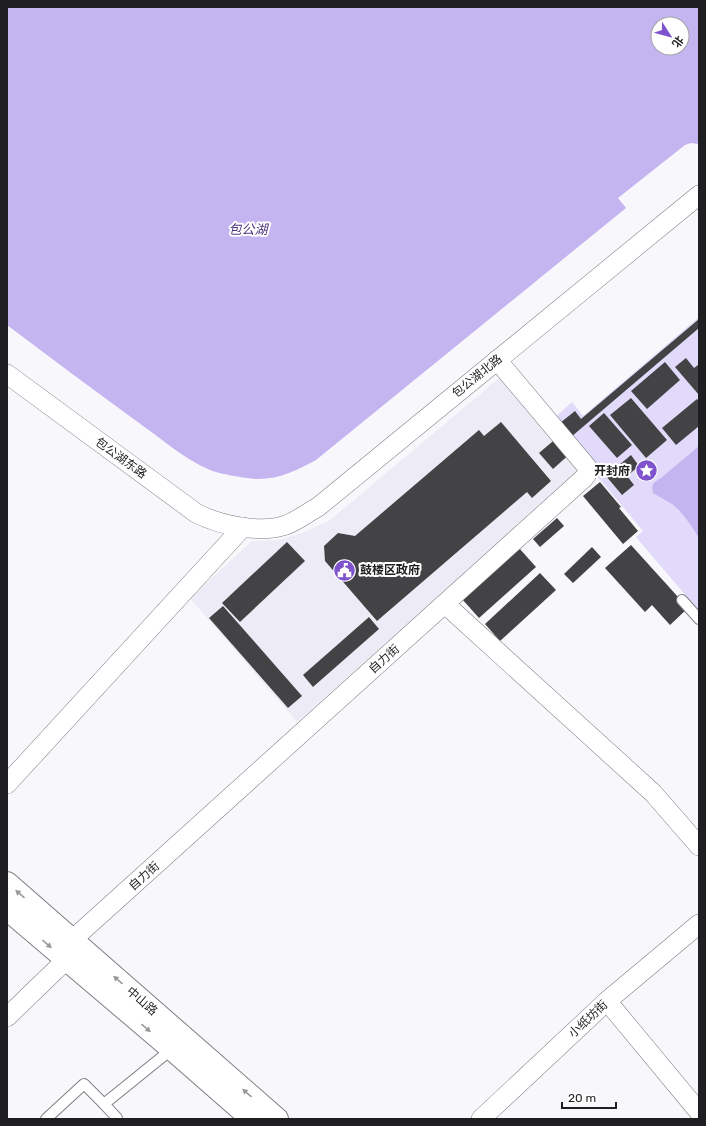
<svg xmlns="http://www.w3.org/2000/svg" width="706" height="1126" font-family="Rubik,'Noto Sans SC',sans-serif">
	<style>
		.built { fill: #edebf6 }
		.green { fill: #e1dafa }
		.water { fill: #c4b4f0; fill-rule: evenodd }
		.building { fill: #434245 }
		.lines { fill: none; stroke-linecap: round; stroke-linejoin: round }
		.lane-casing { stroke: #7f7f82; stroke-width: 12 }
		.street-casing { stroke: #7f7f82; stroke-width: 20 }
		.secondary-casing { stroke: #7f7f82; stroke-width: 24 }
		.lane { stroke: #fff; stroke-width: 10 }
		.street { stroke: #fff; stroke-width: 19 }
		.secondary { stroke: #fff; stroke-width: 22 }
		.oneway { fill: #9a9a9b }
		.labels { text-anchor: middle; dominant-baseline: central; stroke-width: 4; stroke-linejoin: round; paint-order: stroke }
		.street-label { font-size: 12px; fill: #1f1f21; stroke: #fff }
		.poi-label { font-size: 12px; font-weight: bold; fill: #1f1f21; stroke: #fff; text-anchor: end }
		.water-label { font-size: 13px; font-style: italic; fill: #50387f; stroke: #fff }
	</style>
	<rect width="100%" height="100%" fill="#f8f7fb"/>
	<polygon class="built" points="509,370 587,464 297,722 190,598 252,541 279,540 302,533 329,521"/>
	<polygon class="green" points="699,317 699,611 636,537 643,531 551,421 572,402 583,416"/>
	<g class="water">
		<path d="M7,7H699V144L691,143L685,145L618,198L626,208L316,460C297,470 280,479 258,479C248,479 220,474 210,470C184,459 162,439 139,423C95,391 51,358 7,325ZM658,24H682V48H658Z"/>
		<path d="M699,446V538C692,527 683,512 672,504C666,500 659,497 653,493C651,484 653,483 661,478Z"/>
	</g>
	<g class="building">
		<polygon points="699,319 699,328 571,437 560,423 575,411 581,419"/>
		<polygon points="686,358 694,368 698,365 699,366 699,395 675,367"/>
		<polygon points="665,362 680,380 647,409 631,391"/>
		<polygon points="631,398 667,440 646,458 610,415"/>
		<polygon points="697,399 699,401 699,426 676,445 662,428"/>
		<polygon points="604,413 632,445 617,458 589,426"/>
		<polygon points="501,422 551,481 532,498 527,492 377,621 325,561 324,546 338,533 355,536 479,430 484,436"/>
		<polygon points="559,436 572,452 553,469 539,453"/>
		<polygon points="631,455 639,466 627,476 634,485 622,495 606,476"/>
		<polygon points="600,482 621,507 619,508 638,531 623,544 583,496"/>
		<polygon points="557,518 564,526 540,547 533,539"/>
		<polygon points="287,542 305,561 240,622 222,603"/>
		<polygon points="631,545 688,608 670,625 652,605 645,612 605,568"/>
		<polygon points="592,547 601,557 573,583 564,574"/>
		<polygon points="519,548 536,567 479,618 462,599"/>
		<polygon points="540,573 556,590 500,641 485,624"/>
		<polygon points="223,606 302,696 288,708 209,618"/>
		<polygon points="369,617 379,629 313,687 303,675"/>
	</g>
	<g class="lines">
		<defs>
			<g id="lane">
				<polyline points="682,600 699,619"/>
				<polyline points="46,1119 84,1084 104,1104"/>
				<polyline points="116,1119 117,1118 104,1104 172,1049"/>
			</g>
			<g id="street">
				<path d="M7,374L196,513C219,525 260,534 286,525C297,521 307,513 318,507L699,195"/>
				<polyline points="445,604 653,793 699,846"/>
				<polyline points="7,784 243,527"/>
				<polyline points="72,940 584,478 587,474 587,467 497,360"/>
				<polyline points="607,1001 699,1112"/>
				<polyline points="7,1017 66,960"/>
				<polyline points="481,1119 607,1001 699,924"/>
			</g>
			<g id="secondary">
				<polyline points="7,883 277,1119"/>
				<polyline points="7,909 172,1049 252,1119"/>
			</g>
		</defs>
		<use href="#lane" class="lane-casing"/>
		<use href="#street" class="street-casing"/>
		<use href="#secondary" class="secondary-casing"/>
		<use href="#lane" class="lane"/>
		<use href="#street" class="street"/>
		<use href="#secondary" class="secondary"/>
	</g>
	<defs><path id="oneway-solid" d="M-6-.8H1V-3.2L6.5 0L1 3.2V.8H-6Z"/></defs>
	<g class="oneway">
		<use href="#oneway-solid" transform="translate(20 894) rotate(-139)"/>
		<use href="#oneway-solid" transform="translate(47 944) rotate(41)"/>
		<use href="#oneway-solid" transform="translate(118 980) rotate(-139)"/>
		<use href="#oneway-solid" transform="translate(146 1028) rotate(40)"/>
		<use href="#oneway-solid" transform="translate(247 1093) rotate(-139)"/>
	</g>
	<defs>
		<symbol id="sight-disc" viewBox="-11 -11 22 22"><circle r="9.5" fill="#7e53cc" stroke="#fff"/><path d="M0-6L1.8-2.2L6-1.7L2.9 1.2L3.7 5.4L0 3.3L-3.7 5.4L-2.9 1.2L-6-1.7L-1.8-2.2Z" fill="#fff"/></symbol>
		<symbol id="civic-disc" viewBox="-11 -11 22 22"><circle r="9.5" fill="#7e53cc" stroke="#fff"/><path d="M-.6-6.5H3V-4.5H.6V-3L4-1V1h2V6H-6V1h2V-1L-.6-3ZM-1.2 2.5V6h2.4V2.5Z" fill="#fff"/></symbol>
	</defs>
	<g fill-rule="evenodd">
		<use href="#sight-disc" x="634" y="458" width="25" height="25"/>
		<use href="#civic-disc" x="332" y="558" width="25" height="25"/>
	</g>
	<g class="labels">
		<g class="street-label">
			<text transform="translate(477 376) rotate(-39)">包公湖北路</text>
			<text transform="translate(121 458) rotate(36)">包公湖东路</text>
			<text transform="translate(384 659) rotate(-42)">自力街</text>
			<text transform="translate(144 876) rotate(-42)">自力街</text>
			<text transform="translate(142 1001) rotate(41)">中山路</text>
			<text transform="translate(588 1019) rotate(-43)">小纸坊街</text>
		</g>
		<g class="poi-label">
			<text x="630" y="471">开封府</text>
			<text x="360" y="570" text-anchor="start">鼓楼区政府</text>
		</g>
		<g class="water-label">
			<text x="248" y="229">包公湖</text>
		</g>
	</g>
	<rect width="706" height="1126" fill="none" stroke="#1f1f21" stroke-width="16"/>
	<g transform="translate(670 36) rotate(126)"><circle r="19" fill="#ffffff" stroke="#a5a5a6"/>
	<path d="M0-3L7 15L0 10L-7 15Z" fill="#7e53cc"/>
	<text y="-6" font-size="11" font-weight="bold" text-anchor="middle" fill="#1f1f21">北</text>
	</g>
	<path d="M562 1102v6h54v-6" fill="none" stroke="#1f1f21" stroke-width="2"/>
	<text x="568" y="1102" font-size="12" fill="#1f1f21" stroke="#ffffff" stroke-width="3" paint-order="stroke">20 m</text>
</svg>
